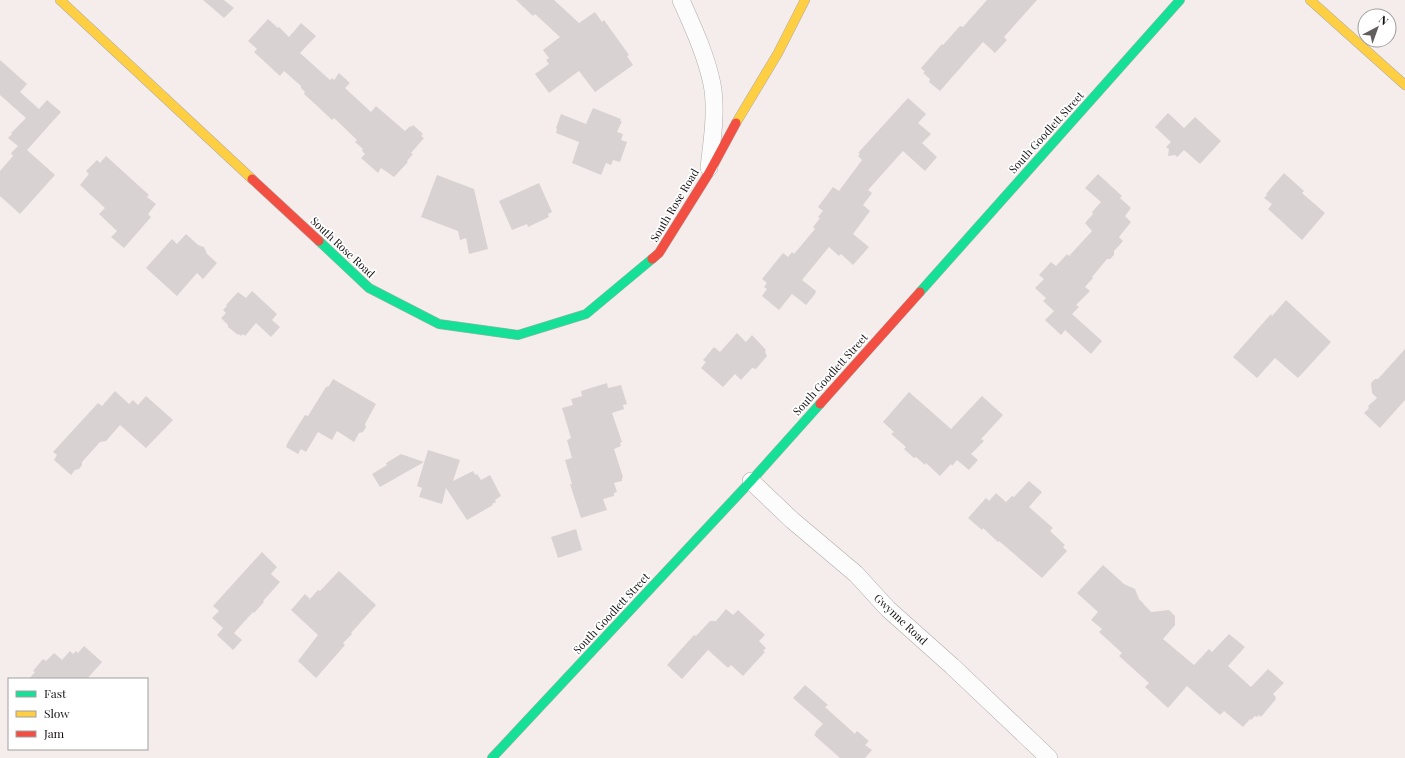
<svg xmlns="http://www.w3.org/2000/svg" width="1405" height="758" font-family="'Playfair Display',serif">
	<style>
		.building { fill: #d8d3d2 }
		.lines { fill: none; stroke-linecap: round; stroke-linejoin: round }
		.street-casing { stroke: #b1acac; stroke-width: 18 }
		.fast-casing { stroke: #b1acac; stroke-width: 10 }
		.slow-casing { stroke: #b1acac; stroke-width: 10 }
		.jam-casing { stroke: #b1acac; stroke-width: 10 }
		.street { stroke: #fdfcfc; stroke-width: 17 }
		.fast { stroke: #16e098; stroke-width: 9 }
		.slow { stroke: #ffcf43; stroke-width: 9 }
		.jam { stroke: #f24e42; stroke-width: 9 }
		.labels { text-anchor: middle; dominant-baseline: central; stroke-width: 3.5; stroke-linejoin: round; paint-order: stroke }
		.street-label { font-size: 11px; fill: #141010; stroke: #fff }
	</style>
	<rect width="100%" height="100%" fill="#f4edec"/>
	<g class="building">
		<polygon points="203,0 224,0 234,8 224,18"/>
		<polygon points="516,0 554,0 579,23 595,12 602,22 604,20 629,55 627,56 633,65 595,92 579,71 549,93 535,74 549,64 546,60 549,58 543,50 560,37 535,14 533,16"/>
		<polygon points="987,0 1037,0 1004,37 1007,40 995,53 983,42 940,91 929,82 930,79 923,73 925,72 921,68 942,44 943,45 960,26 963,27"/>
		<polygon points="268,19 278,28 279,27 289,37 301,23 316,36 300,53 330,80 332,78 334,80 339,73 350,83 345,88 371,112 376,106 405,131 410,126 411,127 413,125 423,134 421,136 424,138 411,153 413,154 407,161 408,162 394,177 381,168 378,173 361,158 365,154 362,151 363,149 355,142 357,140 334,118 332,120 315,104 304,94 305,92 301,88 301,86 284,71 280,76 254,52 257,49 248,41"/>
		<polygon points="0,60 27,84 20,92 39,109 47,100 61,112 27,150 55,175 20,214 0,196 0,171 13,156 11,153 18,146 8,138 12,134 11,133 26,118 0,95"/>
		<polygon points="908,98 926,114 918,123 931,134 922,143 937,157 925,171 903,151 868,190 872,193 863,205 870,211 853,234 869,247 853,265 841,254 839,256 829,247 802,280 816,291 815,294 806,305 792,294 779,310 762,296 767,289 764,287 767,283 762,279 783,253 788,257 792,252 794,254 815,229 813,227 820,218 818,217 823,211 818,207 833,187 839,191 862,160 858,156 860,154 858,153"/>
		<polygon points="593,108 621,119 620,121 622,121 617,132 623,134 621,140 627,142 620,162 613,160 611,165 606,163 601,175 572,163 579,142 556,133 557,129 556,128 561,114 586,124"/>
		<polygon points="1168,113 1184,128 1195,117 1221,141 1200,164 1184,150 1177,157 1175,155 1168,156 1169,149 1166,147 1171,142 1155,127"/>
		<polygon points="106,156 149,195 147,197 156,204 148,214 151,217 124,248 111,237 117,231 99,214 105,208 80,185 89,174 86,171 97,160 100,163"/>
		<polygon points="1284,173 1304,191 1302,193 1325,213 1302,240 1268,209 1272,204 1264,198 1267,195 1266,194"/>
		<polygon points="1098,174 1122,196 1120,198 1131,208 1125,216 1131,222 1119,237 1123,241 1114,251 1114,255 1110,259 1107,259 1092,277 1093,278 1085,287 1090,291 1076,305 1079,307 1072,314 1102,341 1091,354 1065,330 1061,335 1045,320 1054,311 1043,301 1046,298 1035,288 1044,279 1039,275 1051,262 1056,266 1067,254 1069,256 1092,231 1085,223 1093,214 1092,212 1101,202 1085,188"/>
		<polygon points="437,175 474,189 488,249 469,254 466,238 460,240 458,231 421,217"/>
		<polygon points="539,183 552,212 548,214 549,217 528,227 527,224 512,230 499,201"/>
		<polygon points="186,234 198,245 204,247 207,254 217,263 203,279 197,273 177,296 146,268 172,239 177,244"/>
		<polygon points="252,291 277,314 272,320 280,327 271,337 256,323 245,336 243,334 241,336 239,334 238,335 228,327 228,325 221,318 226,313 223,310 227,306 226,305 238,292 246,298"/>
		<polygon points="1286,300 1331,342 1298,378 1275,358 1257,378 1233,357 1271,314 1272,316"/>
		<polygon points="737,333 746,342 752,335 766,350 765,352 767,356 756,369 752,368 741,380 735,374 723,387 701,368 706,362 703,360 714,347 720,352"/>
		<polygon points="1405,349 1405,400 1380,428 1364,413 1369,408 1368,406 1377,398 1372,393 1371,383 1375,379 1378,379"/>
		<polygon points="333,379 376,404 365,424 366,427 363,432 359,433 354,442 337,431 332,440 318,432 306,452 301,449 298,454 286,447 288,442 305,415 308,416 326,387 329,386"/>
		<polygon points="607,383 608,388 621,385 627,404 623,405 624,409 612,413 622,442 620,443 621,446 614,449 623,477 622,478 622,481 614,483 617,492 614,493 614,496 603,499 607,510 581,518 570,484 572,484 565,460 572,458 567,440 571,438 562,408 573,405 571,399 582,396 581,391"/>
		<polygon points="115,391 129,404 133,400 138,405 146,396 173,420 146,448 120,425 106,441 100,442 82,462 82,465 79,469 75,470 71,475 54,460 57,455 53,452 98,403 102,406"/>
		<polygon points="909,392 951,429 982,396 1003,415 981,439 984,441 971,454 978,460 969,470 957,460 952,466 951,464 940,476 926,463 925,465 916,457 914,458 904,449 906,447 891,434 894,432 883,422"/>
		<polygon points="428,450 460,460 453,481 473,471 475,475 477,474 481,480 490,475 501,496 495,500 496,502 492,504 493,505 467,520 446,488 442,504 419,497 422,488 417,486"/>
		<polygon points="401,454 424,462 380,487 372,474 387,465 386,463"/>
		<polygon points="1029,481 1042,492 1029,507 1053,528 1050,531 1065,545 1063,547 1067,551 1042,578 999,541 998,542 983,528 982,530 968,518 986,498 989,501 996,493 1006,502 1012,496 1014,497"/>
		<polygon points="576,529 582,550 558,558 551,537"/>
		<polygon points="262,552 277,567 271,574 280,582 263,601 264,602 254,613 253,612 234,633 242,640 233,650 217,635 223,628 212,618 219,611 213,606"/>
		<polygon points="1103,565 1124,584 1135,589 1139,599 1151,612 1169,610 1175,616 1175,625 1163,639 1194,665 1209,649 1212,652 1229,634 1245,647 1228,666 1251,687 1268,669 1284,683 1273,694 1276,697 1275,698 1276,699 1261,717 1259,715 1257,717 1255,716 1251,720 1250,719 1243,727 1224,711 1220,715 1187,686 1168,708 1145,687 1149,683 1119,656 1122,653 1099,632 1102,629 1091,620 1098,612 1077,593"/>
		<polygon points="339,571 376,605 351,633 352,634 343,643 345,645 316,678 298,661 318,635 291,610 305,594 310,599 318,590 320,591"/>
		<polygon points="726,609 733,615 738,610 765,635 759,641 766,648 763,651 765,652 743,676 731,665 728,668 708,650 682,679 667,665 694,635 696,636 710,621 716,621"/>
		<polygon points="84,646 102,662 87,679 29,679 35,672 33,671 43,659 46,661 54,653 62,660 70,651 73,654 76,651 78,653"/>
		<polygon points="805,685 828,705 825,707 855,734 857,731 869,741 865,745 872,750 865,758 840,758 814,735 816,733 815,732 823,724 793,698"/>
	</g>
	<g class="lines">
		<defs>
			<g id="street">
				<path d="M681,0C693,27 706,55 712,84C717,111 712,141 709,168"/>
				<polyline points="751,481 792,520 856,574 888,609 952,666 1049,758"/>
			</g>
			<g id="fast">
				<polyline points="319,241 369,288 439,324 518,335 586,314 652,259"/>
				<polyline points="920,292 1180,0"/>
				<polyline points="492,758 751,481 820,404"/>
			</g>
			<g id="slow">
				<polyline points="60,0 252,179"/>
				<polyline points="1310,0 1405,85"/>
				<polyline points="736,123 778,53 805,0"/>
			</g>
			<g id="jam">
				<polyline points="252,179 319,241"/>
				<polyline points="652,259 659,253 709,173 736,123"/>
				<polyline points="820,404 920,292"/>
			</g>
		</defs>
		<use href="#street" class="street-casing"/>
		<use href="#fast" class="fast-casing"/>
		<use href="#slow" class="slow-casing"/>
		<use href="#jam" class="jam-casing"/>
		<use href="#street" class="street"/>
		<use href="#fast" class="fast"/>
		<use href="#slow" class="slow"/>
		<use href="#jam" class="jam"/>
	</g>
	<g class="labels">
		<g class="street-label">
			<text transform="translate(1046 132) rotate(-48)">South Goodlett Street</text>
			<text transform="translate(674 205) rotate(-59)">South Rose Road</text>
			<text transform="translate(343 247) rotate(43)">South Rose Road</text>
			<text transform="translate(830 374) rotate(-48)">South Goodlett Street</text>
			<text transform="translate(611 613) rotate(-47)">South Goodlett Street</text>
			<text transform="translate(901 619) rotate(43)">Gwynne Road</text>
		</g>
	</g>
	<rect x="8" y="678" width="140" height="72" fill="#ffffff" stroke="#a19f9f"/>
	<rect x="16" y="691" width="20" height="6" fill="#16e098" stroke="#a19f9f"/>
	<text x="44" y="698" font-size="12" fill="#141010">Fast</text>
	<rect x="16" y="711" width="20" height="6" fill="#ffcf43" stroke="#a19f9f"/>
	<text x="44" y="718" font-size="12" fill="#141010">Slow</text>
	<rect x="16" y="731" width="20" height="6" fill="#f24e42" stroke="#a19f9f"/>
	<text x="44" y="738" font-size="12" fill="#141010">Jam</text>
	<g transform="translate(1377 28) rotate(41)"><circle r="19" fill="#ffffff" stroke="#a19f9f"/>
	<path d="M0-3L7 15L0 10L-7 15Z" fill="#625d5d"/>
	<text y="-6" font-size="11" font-weight="bold" text-anchor="middle" fill="#141010">N</text>
	</g>
</svg>
